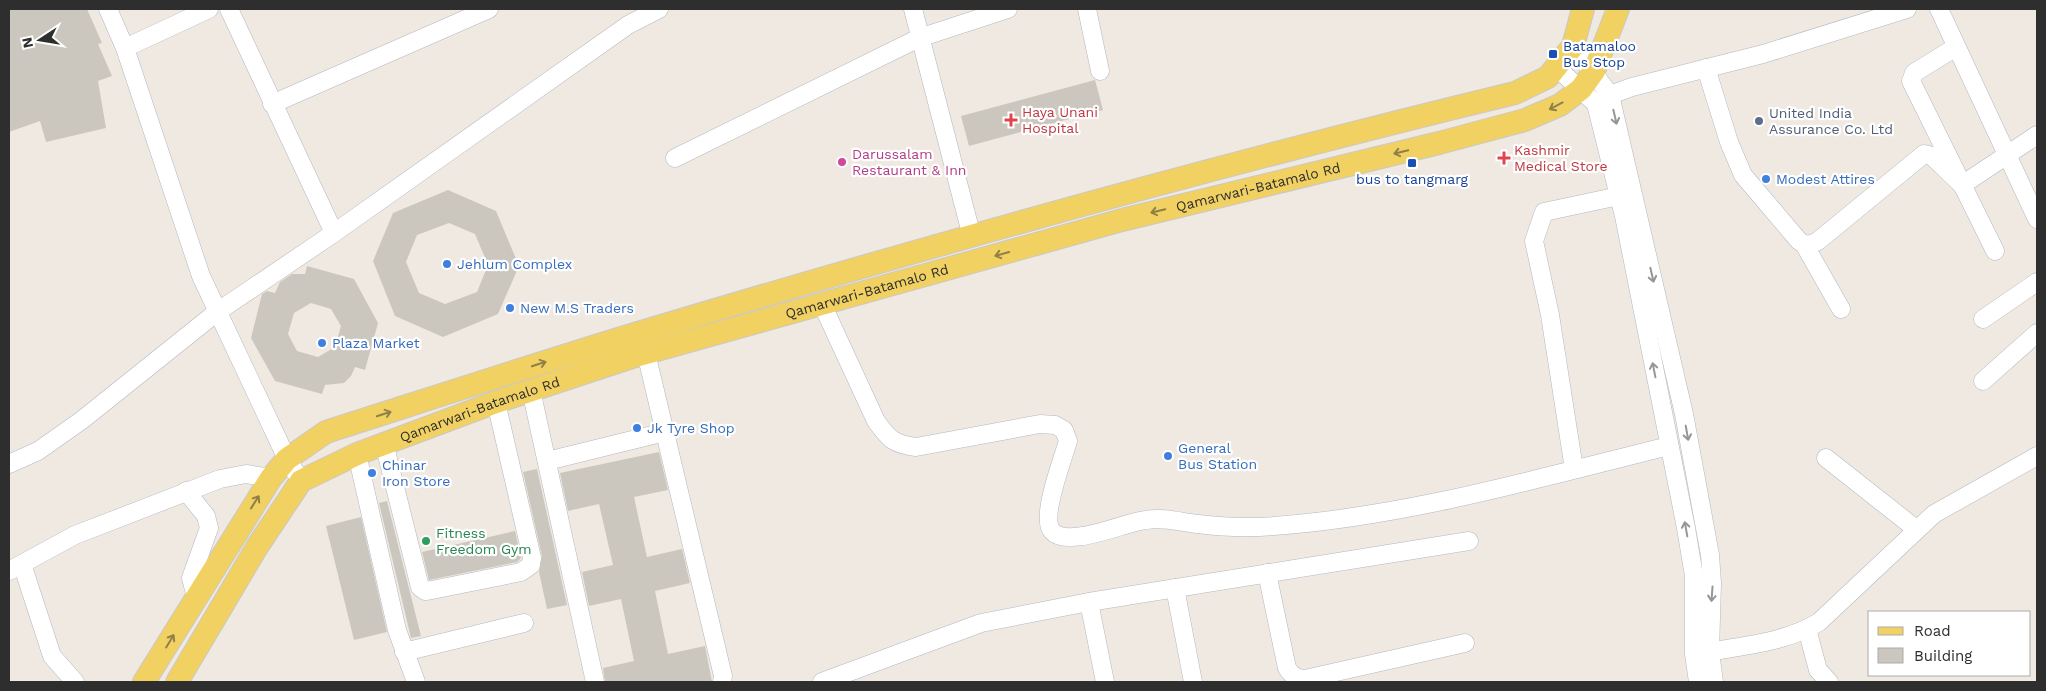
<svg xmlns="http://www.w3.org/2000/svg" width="2046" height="691" font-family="'Work Sans',sans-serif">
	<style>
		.building { fill: #cbc7bf; fill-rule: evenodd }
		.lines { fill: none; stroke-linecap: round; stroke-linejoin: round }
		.minor-casing { stroke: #b4b7c1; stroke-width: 19 }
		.major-casing { stroke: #c9c9c9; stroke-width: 24 }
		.minor { stroke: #fff; stroke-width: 18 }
		.major { stroke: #f2d163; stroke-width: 22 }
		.oneway { stroke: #908048 }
		.oneway2 { stroke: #969696 }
		.transit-dot { fill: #1a4fb4; stroke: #fff; stroke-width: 2 }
		.health-dot { fill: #e0444e; stroke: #fff; stroke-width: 2 }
		.service-dot { fill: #5c6f8a; stroke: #fff; stroke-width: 2 }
		.hotel-dot { fill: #d1479c; stroke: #fff; stroke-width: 2 }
		.shop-dot { fill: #3f7fe0; stroke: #fff; stroke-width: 2 }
		.leisure-dot { fill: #2e9e5b; stroke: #fff; stroke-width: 2 }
		.labels { text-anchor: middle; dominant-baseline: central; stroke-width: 4.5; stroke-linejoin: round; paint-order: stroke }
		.transit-label { font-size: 14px; fill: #164399; stroke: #fff; text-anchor: start }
		.health-label { font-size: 14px; fill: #be3a42; stroke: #fff; text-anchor: start }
		.service-label { font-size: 14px; fill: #4e5e75; stroke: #fff; text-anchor: start }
		.hotel-label { font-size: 14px; fill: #b23c85; stroke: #fff; text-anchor: start }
		.shop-label { font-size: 14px; fill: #366cbe; stroke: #fff; text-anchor: start }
		.street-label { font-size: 14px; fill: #2e2e2e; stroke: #fff }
		.leisure-label { font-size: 14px; fill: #27864d; stroke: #fff; text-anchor: start }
	</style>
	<rect width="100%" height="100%" fill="#efe9e1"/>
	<g class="building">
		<polygon points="9,9 87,9 102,43 98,44 112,76 98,81 106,128 46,142 40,121 9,132"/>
		<polygon points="1095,80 1103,110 969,146 961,116"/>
		<path d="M448,190L496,211L519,266L498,314L443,337L395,316L373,261L393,213ZM449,223L475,234L488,265L477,292L445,304L419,293L406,262L417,235Z"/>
		<path d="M307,266L354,279L378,323L365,370L355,367L351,376L344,383L325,385L322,394L275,381L251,338L262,294L267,291L275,293L280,282L292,274H305ZM311,303L331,309L341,326L335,347L318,357L297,351L288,334L294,313Z"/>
		<polygon points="659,452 668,490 634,497 647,557 682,549 690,583 655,591 668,654 705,646 712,682 605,682 603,668 634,661 621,599 589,606 582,572 613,565 599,504 568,511 560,473"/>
		<polygon points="537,469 567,605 547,609 539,572 542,556 523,472"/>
		<polygon points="387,501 421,636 411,638 379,503"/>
		<polygon points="361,517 387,632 354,640 326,526"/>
		<polygon points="515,531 521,558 517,562 429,580 422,552"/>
	</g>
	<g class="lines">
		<defs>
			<g id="minor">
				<polyline points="108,9 125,48 201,276 287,459 301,481"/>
				<polyline points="229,9 334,233"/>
				<polyline points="913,9 972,237"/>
				<polyline points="1087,9 1100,71"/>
				<polyline points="1939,9 2037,219"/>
				<polyline points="1573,46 1610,95 1684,414 1710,555 1712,583 1710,652 1714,682"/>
				<polyline points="1956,47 1914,73 1911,81 1995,251"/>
				<polyline points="125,48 209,9"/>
				<polyline points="1556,67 1596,104 1624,216 1686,528 1694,576 1694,654 1698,682"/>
				<path d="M1706,68L1729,142L1743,175L1799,241C1806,246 1810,245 1818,241L1924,154L1932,156L1962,185L2037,135"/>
				<polyline points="1601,101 1610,95 1632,87 1763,54 1907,9"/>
				<polyline points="272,104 489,9"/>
				<polyline points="675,158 919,38 1008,9"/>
				<polyline points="1804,244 1841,309"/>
				<path d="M822,304L876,421C889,439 893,444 916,447L1040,424L1055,425L1064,430L1068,441C1063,459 1040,517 1052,531C1067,549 1125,522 1146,520C1164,517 1180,522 1198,524C1222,527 1250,528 1274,526C1408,516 1539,478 1669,446"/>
				<polyline points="1983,319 2037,282"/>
				<polyline points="646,353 723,676 722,682"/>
				<polyline points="1983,381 2037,333"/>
				<polyline points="531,390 595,682"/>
				<polyline points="384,443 420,587 425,591 432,590 521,572 531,565 532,558 496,402"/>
				<polyline points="357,454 397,630 416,682"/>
				<polyline points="1826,458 1916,529"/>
				<polyline points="547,461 665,432"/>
				<polyline points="9,464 38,451 82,420 217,312 334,233 628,25 659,9"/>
				<polyline points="1574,469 1550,315 1534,241 1544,212 1619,196"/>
				<polyline points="186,491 206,516 209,528 191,578 196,597"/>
				<polyline points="22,564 52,656 75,682"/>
				<polyline points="9,571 75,535 220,479 246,474 271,478"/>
				<path d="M1267,573L1287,668C1292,676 1296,678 1305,679L1465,643"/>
				<polyline points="1175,588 1193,682"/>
				<polyline points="1089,602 1105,682"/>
				<polyline points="1807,629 1818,670 1829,682"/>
				<polyline points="404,652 524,623"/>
				<path d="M1710,652C1746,645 1787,642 1819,622L1934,514L2037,456"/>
				<polyline points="822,682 981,623 1089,602 1469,541"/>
			</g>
			<g id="major">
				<path d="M144,682L271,478L287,459L326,432C426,400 527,367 628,336C921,248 1217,165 1515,93L1548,77L1573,46L1583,9"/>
				<path id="s1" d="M177,682L257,547L301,481L357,454L496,402L632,357L1122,220L1439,143L1525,120L1560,105L1581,89L1594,71L1618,9"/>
			</g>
		</defs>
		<use href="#minor" class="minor-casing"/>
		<use href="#major" class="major-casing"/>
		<use href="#minor" class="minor"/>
		<use href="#major" class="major"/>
	</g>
	<defs><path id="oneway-shaft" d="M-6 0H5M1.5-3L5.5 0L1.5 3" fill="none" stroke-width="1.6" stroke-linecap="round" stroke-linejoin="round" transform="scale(1.25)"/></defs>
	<g class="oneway">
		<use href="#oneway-shaft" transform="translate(1556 106) rotate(152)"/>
		<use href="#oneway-shaft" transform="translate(1401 152) rotate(166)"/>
		<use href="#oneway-shaft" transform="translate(1158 211) rotate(166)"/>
		<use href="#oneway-shaft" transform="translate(1002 254) rotate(164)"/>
		<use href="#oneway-shaft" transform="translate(539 364) rotate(-18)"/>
		<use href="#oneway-shaft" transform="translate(384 414) rotate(-18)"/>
		<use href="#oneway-shaft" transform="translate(255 502) rotate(-58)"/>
		<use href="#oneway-shaft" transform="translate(170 641) rotate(-59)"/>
	</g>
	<g class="oneway2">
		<use href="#oneway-shaft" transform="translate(1615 117) rotate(77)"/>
		<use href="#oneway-shaft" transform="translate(1652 275) rotate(77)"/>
		<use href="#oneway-shaft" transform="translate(1654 370) rotate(-101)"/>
		<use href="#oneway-shaft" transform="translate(1687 433) rotate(80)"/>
		<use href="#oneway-shaft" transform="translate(1686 529) rotate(-100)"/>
		<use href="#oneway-shaft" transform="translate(1712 594) rotate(94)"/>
	</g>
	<g class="transit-dot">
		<rect x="1548" y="49" width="10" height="10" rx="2.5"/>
		<rect x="1407" y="158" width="10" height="10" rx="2.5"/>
	</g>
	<g class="health-dot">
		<path d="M1008.5 112.5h5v5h5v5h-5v5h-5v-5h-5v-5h5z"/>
		<path d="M1501.5 150.5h5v5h5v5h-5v5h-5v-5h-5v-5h5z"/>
	</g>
	<circle class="service-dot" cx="1759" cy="121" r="5"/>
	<circle class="hotel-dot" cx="842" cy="162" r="5"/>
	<g class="shop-dot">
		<circle cx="1766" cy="179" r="5"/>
		<circle cx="447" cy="264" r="5"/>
		<circle cx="510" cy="308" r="5"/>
		<circle cx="322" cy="343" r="5"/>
		<circle cx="637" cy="428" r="5"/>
		<circle cx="1168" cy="456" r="5"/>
		<circle cx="372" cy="473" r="5"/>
	</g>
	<circle class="leisure-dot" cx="426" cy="541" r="5"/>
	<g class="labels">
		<g class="transit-label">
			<text x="1563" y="46">Batamaloo<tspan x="1563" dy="16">Bus Stop</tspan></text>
			<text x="1412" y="179" text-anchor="middle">bus to tangmarg</text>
		</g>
		<g class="health-label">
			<text x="1022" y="112">Haya Unani<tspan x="1022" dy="16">Hospital</tspan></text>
			<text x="1514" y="150">Kashmir<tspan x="1514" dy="16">Medical Store</tspan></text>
		</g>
		<g class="service-label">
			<text x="1769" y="113">United India<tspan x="1769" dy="16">Assurance Co. Ltd</tspan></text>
		</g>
		<g class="hotel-label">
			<text x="852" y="154">Darussalam<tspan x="852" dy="16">Restaurant &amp; Inn</tspan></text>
		</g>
		<g class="shop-label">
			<text x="1776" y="179">Modest Attires</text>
			<text x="457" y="264">Jehlum Complex</text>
			<text x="520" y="308">New M.S Traders</text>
			<text x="332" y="343">Plaza Market</text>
			<text x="647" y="428">Jk Tyre Shop</text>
			<text x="1178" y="448">General<tspan x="1178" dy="16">Bus Station</tspan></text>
			<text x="382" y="465">Chinar<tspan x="382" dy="16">Iron Store</tspan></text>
		</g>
		<g class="street-label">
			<text stroke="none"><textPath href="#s1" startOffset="1239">Qamarwari-Batamalo Rd</textPath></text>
			<text stroke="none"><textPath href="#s1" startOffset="834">Qamarwari-Batamalo Rd</textPath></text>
			<text stroke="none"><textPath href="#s1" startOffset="429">Qamarwari-Batamalo Rd</textPath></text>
		</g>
		<g class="leisure-label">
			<text x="436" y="533">Fitness<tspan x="436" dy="16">Freedom Gym</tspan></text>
		</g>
	</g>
	<rect width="2046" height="691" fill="none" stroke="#2e2e2e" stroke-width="20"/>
	<rect x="1868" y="611" width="162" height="65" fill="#ffffff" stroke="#ababab"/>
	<rect x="1878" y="627" width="25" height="8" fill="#f2d163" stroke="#ababab"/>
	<text x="1914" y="636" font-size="15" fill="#2e2e2e">Road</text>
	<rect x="1878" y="648" width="25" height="15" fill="#cbc7bf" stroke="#ababab"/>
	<text x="1914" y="661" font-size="15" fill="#2e2e2e">Building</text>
	<g transform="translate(40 40) rotate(258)" stroke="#ffffff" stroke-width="4" paint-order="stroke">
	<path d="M0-4L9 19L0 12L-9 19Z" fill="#2e2e2e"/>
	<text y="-8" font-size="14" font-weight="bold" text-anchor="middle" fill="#2e2e2e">N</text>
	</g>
</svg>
